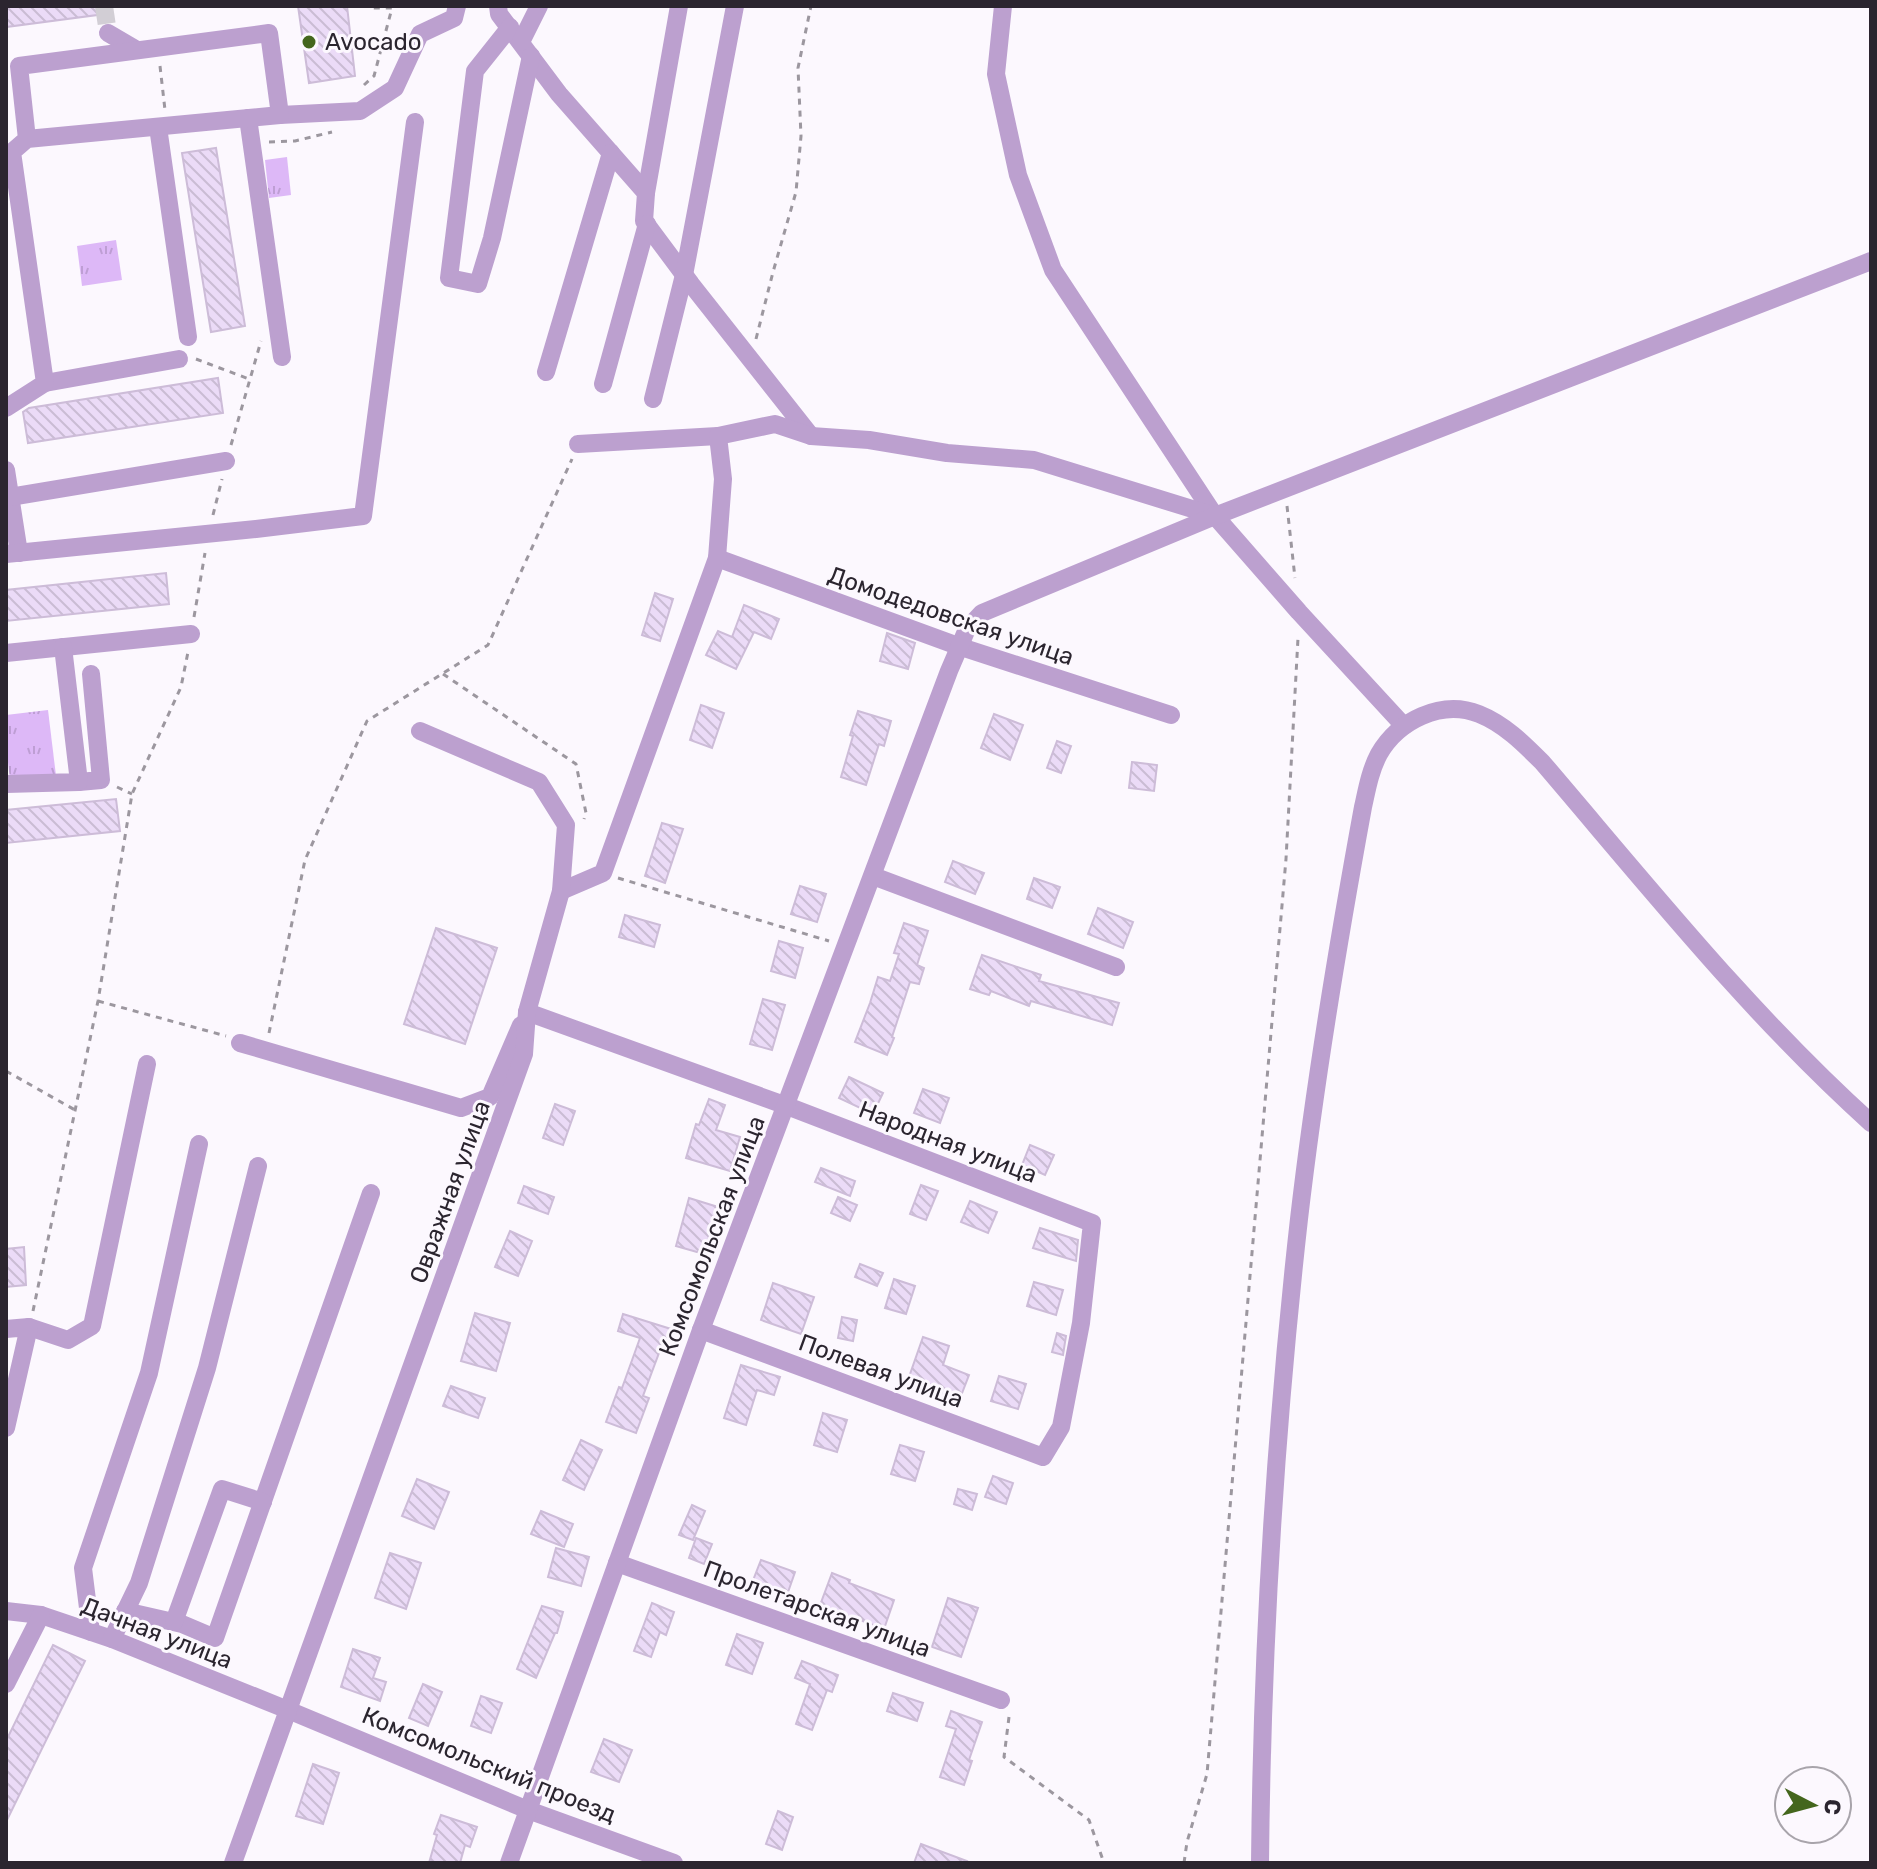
<svg xmlns="http://www.w3.org/2000/svg" width="1877" height="1869" font-family="Rubik,sans-serif">
	<style>
		.park { fill: url(#park-tufts) }
		.building { fill: url(#building-back-hatch); stroke: #cdbcd8; stroke-width: 2 }
		.lines { fill: none; stroke-linecap: round; stroke-linejoin: round }
		.minor-tunnel { stroke: #d2ced5; stroke-width: 18; stroke-dasharray: 18 9; stroke-linecap: butt }
		.path { stroke: #9c979f; stroke-width: 3; stroke-dasharray: 6 6; stroke-linecap: butt }
		.minor { stroke: #bca0cf; stroke-width: 18 }
		.poi-dot { fill: #44661d; stroke: #fcf8fe; stroke-width: 3 }
		.labels { text-anchor: middle; dominant-baseline: central; stroke-width: 6; stroke-linejoin: round; paint-order: stroke }
		.poi-label { font-size: 24px; fill: #2b252f; stroke: #fcf8fe; text-anchor: start }
		.street-label { font-size: 24px; fill: #2b252f; stroke: #fcf8fe }
	</style>
	<defs>
		<pattern id="park-tufts" width="24" height="20" patternUnits="userSpaceOnUse" patternTransform="scale(2)"><rect width="24" height="20" fill="#ddb8f7"/><path d="M3 7l-1-3M5 7V3M7 7l1-3M15 17l-1-3M17 17v-4M19 17l1-3" fill="none" stroke="#be9ed4"/></pattern>
		<pattern id="building-back-hatch" width="6" height="6" patternUnits="userSpaceOnUse" patternTransform="scale(2)"><rect width="6" height="6" fill="#ebdbf7"/><path d="M-1 5l2 2M0 0l6 6M5-1l2 2" fill="none" stroke="#cabcd4"/></pattern>
	</defs>
	<rect width="100%" height="100%" fill="#fcf8fe"/>
	<g class="park">
		<polygon points="287,157 291,195 269,198 265,160"/>
		<polygon points="116,240 122,280 82,286 77,246"/>
		<polygon points="48,710 57,784 11,789 6,745 6,715"/>
	</g>
	<g class="building">
		<polygon points="6,6 97,6 97,15 6,27"/>
		<polygon points="298,6 347,6 355,76 309,83"/>
		<polygon points="216,148 245,326 211,332 182,153"/>
		<polygon points="218,378 223,413 28,443 23,412 29,408"/>
		<polygon points="166,573 169,604 6,621 6,590"/>
		<polygon points="655,593 673,599 660,641 642,635"/>
		<polygon points="744,605 779,619 771,639 754,632 736,669 706,655 718,631 732,637"/>
		<polygon points="887,633 915,643 908,669 880,661"/>
		<polygon points="701,705 724,713 712,748 690,740"/>
		<polygon points="858,711 891,721 884,746 879,744 866,785 841,777 853,736 850,735"/>
		<polygon points="994,714 1023,725 1010,760 981,748"/>
		<polygon points="1057,741 1071,746 1061,773 1047,768"/>
		<polygon points="1132,762 1157,765 1154,791 1129,788"/>
		<polygon points="116,799 120,831 6,843 6,810"/>
		<polygon points="662,823 683,829 665,883 645,876"/>
		<polygon points="953,861 984,873 975,894 945,882"/>
		<polygon points="1034,878 1060,887 1052,908 1027,899"/>
		<polygon points="800,886 826,894 817,922 791,914"/>
		<polygon points="1098,908 1133,922 1123,948 1088,934"/>
		<polygon points="625,915 660,925 654,947 619,937"/>
		<polygon points="904,923 928,931 917,965 924,968 919,984 910,982 892,1037 894,1038 887,1055 855,1042 870,1003 878,977 890,981 899,954 894,953"/>
		<polygon points="436,928 497,948 465,1044 404,1024"/>
		<polygon points="779,941 803,948 795,978 771,971"/>
		<polygon points="982,955 1041,975 1039,981 1119,1003 1112,1025 1031,1001 1029,1006 991,991 989,995 970,989"/>
		<polygon points="763,999 785,1005 772,1050 750,1044"/>
		<polygon points="849,1077 883,1093 873,1114 839,1098"/>
		<polygon points="923,1089 949,1098 940,1123 914,1113"/>
		<polygon points="709,1099 725,1105 716,1130 740,1137 730,1171 686,1158 696,1124 699,1125"/>
		<polygon points="555,1104 575,1111 563,1145 543,1138"/>
		<polygon points="1030,1145 1054,1155 1045,1175 1022,1165"/>
		<polygon points="821,1168 855,1181 850,1196 815,1182"/>
		<polygon points="921,1185 938,1191 926,1220 910,1214"/>
		<polygon points="524,1186 554,1197 548,1214 518,1203"/>
		<polygon points="838,1197 857,1205 850,1221 831,1213"/>
		<polygon points="689,1198 718,1207 704,1254 676,1246"/>
		<polygon points="970,1201 997,1212 988,1233 961,1222"/>
		<polygon points="1040,1228 1078,1240 1076,1261 1033,1248"/>
		<polygon points="510,1231 532,1241 518,1276 495,1267"/>
		<polygon points="24,1247 26,1285 6,1287 6,1249"/>
		<polygon points="860,1264 883,1273 877,1286 855,1277"/>
		<polygon points="894,1279 915,1286 906,1314 885,1308"/>
		<polygon points="1034,1282 1063,1290 1056,1315 1027,1306"/>
		<polygon points="773,1283 814,1297 801,1334 761,1320"/>
		<polygon points="475,1313 510,1323 496,1371 461,1361"/>
		<polygon points="623,1314 671,1329 666,1346 662,1345 643,1396 649,1398 636,1433 606,1422 619,1387 622,1388 640,1338 618,1331"/>
		<polygon points="842,1317 857,1320 853,1341 838,1338"/>
		<polygon points="1057,1333 1066,1336 1063,1355 1052,1352"/>
		<polygon points="923,1337 949,1346 943,1365 969,1375 959,1401 942,1394 943,1389 909,1377"/>
		<polygon points="741,1365 780,1377 774,1395 757,1390 746,1425 724,1418"/>
		<polygon points="999,1376 1026,1384 1018,1409 991,1401"/>
		<polygon points="451,1386 485,1398 478,1418 443,1406"/>
		<polygon points="823,1413 847,1420 837,1452 814,1445"/>
		<polygon points="581,1440 602,1450 584,1490 563,1480"/>
		<polygon points="900,1445 924,1452 915,1481 891,1474"/>
		<polygon points="993,1476 1013,1483 1006,1504 985,1497"/>
		<polygon points="417,1479 449,1492 434,1529 402,1516"/>
		<polygon points="958,1489 977,1494 972,1510 954,1504"/>
		<polygon points="692,1505 705,1511 693,1540 679,1535"/>
		<polygon points="541,1511 573,1524 564,1547 531,1534"/>
		<polygon points="696,1538 712,1544 704,1564 689,1558"/>
		<polygon points="556,1548 589,1557 581,1586 548,1577"/>
		<polygon points="390,1553 421,1563 406,1609 375,1598"/>
		<polygon points="761,1560 795,1572 787,1595 752,1583"/>
		<polygon points="832,1573 850,1580 849,1583 894,1600 884,1629 838,1612 837,1615 819,1608"/>
		<polygon points="948,1598 978,1608 961,1657 932,1647"/>
		<polygon points="652,1603 674,1612 666,1635 660,1632 651,1657 634,1651"/>
		<polygon points="542,1606 563,1612 557,1633 555,1633 536,1678 517,1669"/>
		<polygon points="737,1634 763,1643 752,1674 726,1665"/>
		<polygon points="53,1645 85,1661 6,1822 6,1741"/>
		<polygon points="353,1649 380,1658 373,1678 386,1682 380,1701 341,1687"/>
		<polygon points="802,1661 838,1675 832,1692 827,1690 812,1730 796,1724 810,1684 795,1678"/>
		<polygon points="423,1684 442,1692 428,1726 409,1718"/>
		<polygon points="893,1693 923,1703 917,1721 887,1711"/>
		<polygon points="481,1696 502,1703 491,1733 471,1726"/>
		<polygon points="951,1711 982,1722 969,1760 972,1761 964,1785 940,1777 956,1729 946,1726"/>
		<polygon points="604,1739 632,1750 619,1782 591,1772"/>
		<polygon points="313,1764 339,1773 323,1824 296,1816"/>
		<polygon points="778,1811 793,1817 782,1850 766,1844"/>
		<polygon points="441,1815 477,1827 470,1847 465,1845 460,1863 429,1863 437,1835 434,1834"/>
		<polygon points="921,1844 967,1861 966,1863 914,1863"/>
	</g>
	<g class="lines">
		<polyline class="minor-tunnel" points="104,6 108,33"/>
		<g class="path">
			<polyline points="160,66 165,110"/>
			<polyline points="364,85 374,76 392,8 370,8 370,6"/>
			<polyline points="269,142 295,141 332,132"/>
			<polyline points="756,339 773,272 796,192 801,136 798,68 811,6"/>
			<polyline points="196,359 249,379"/>
			<polyline points="231,445 261,341"/>
			<polyline points="1287,506 1295,578"/>
			<polyline points="213,515 222,479"/>
			<polyline points="194,617 205,553"/>
			<polyline points="443,674 576,764 586,813 584,819"/>
			<polyline points="117,787 132,794"/>
			<polyline points="618,878 829,941"/>
			<polyline points="98,1001 226,1036"/>
			<polyline points="269,1033 305,860 367,721 488,645 572,459"/>
			<polyline points="6,1071 75,1110"/>
			<polyline points="33,1311 98,1001 132,794 181,687 188,652"/>
			<polyline points="1009,1717 1004,1757 1089,1820 1104,1863"/>
			<polyline points="1184,1863 1187,1842 1207,1774 1286,859 1298,638"/>
		</g>
		<g class="minor">
			<polyline points="498,6 499,14 559,94 646,193 644,221 691,284 811,436"/>
			<polyline points="1003,6 996,74 1018,175 1053,270 1215,516 1299,612 1404,726"/>
			<polyline points="510,27 475,71 449,278 478,284 492,238 531,56"/>
			<polyline points="108,33 137,50"/>
			<polyline points="521,42 539,6"/>
			<polyline points="280,115 360,111 395,88 420,34 454,18 457,6"/>
			<polyline points="248,118 282,357"/>
			<polyline points="158,127 188,337"/>
			<polyline points="646,193 679,6"/>
			<polyline points="546,372 611,153"/>
			<polyline points="45,383 179,359"/>
			<polyline points="603,384 647,224"/>
			<polyline points="653,399 684,275 735,6"/>
			<polyline points="6,408 45,383 12,152 27,139 280,115 269,33 19,66 27,139"/>
			<polyline points="578,444 718,436"/>
			<polyline points="6,470 19,553"/>
			<polyline points="10,497 226,461"/>
			<polyline points="6,554 256,529 363,516 415,122"/>
			<polyline points="717,558 958,646 1171,715"/>
			<polyline points="6,653 191,634"/>
			<polyline points="79,782 101,780 91,674"/>
			<polyline points="6,784 79,782 63,647"/>
			<polyline points="873,876 1116,967"/>
			<polyline points="561,891 603,873 717,558 723,479 718,436 775,424 811,436 869,440 947,453 1034,460 1215,516"/>
			<polyline points="527,1012 787,1106 1092,1223 1081,1323 1061,1427 1043,1457 701,1330"/>
			<polyline points="240,1043 461,1108 490,1097 521,1025"/>
			<polyline points="29,1327 68,1340 92,1326 147,1064"/>
			<polyline points="6,1329 29,1327 6,1428"/>
			<polyline points="617,1563 1001,1700"/>
			<polyline points="6,1611 41,1615 112,1639 288,1710 528,1810 674,1863"/>
			<polyline points="125,1611 182,1624 215,1638 371,1193"/>
			<polyline points="174,1622 222,1489 263,1502"/>
			<polyline points="91,1632 83,1568 149,1373 199,1144"/>
			<polyline points="112,1639 139,1583 207,1368 258,1166"/>
			<polyline points="6,1684 41,1615"/>
			<polyline points="233,1863 524,1054 527,1012 561,891 566,825 539,782 420,731"/>
			<polyline points="509,1863 701,1330 949,671 967,629 982,613 1215,516 1871,261"/>
			<path d="M1260,1863C1262,1648 1275,1433 1299,1219C1315,1081 1338,943 1363,807C1367,789 1370,771 1379,754C1398,721 1441,699 1479,714C1504,724 1523,743 1542,762C1648,886 1750,1014 1871,1123"/>
		</g>
	</g>
	<circle class="poi-dot" cx="309" cy="42" r="8"/>
	<g class="labels">
		<g class="poi-label">
			<text x="325" y="42">Avocado</text>
		</g>
		<g class="street-label">
			<text transform="translate(951 616) rotate(19)">Домодедовская улица</text>
			<text transform="translate(948 1142) rotate(21)">Народная улица</text>
			<text transform="translate(450 1192) rotate(-70)">Овражная улица</text>
			<text transform="translate(712 1236) rotate(-69)">Комсомольская улица</text>
			<text transform="translate(881 1371) rotate(20)">Полевая улица</text>
			<text transform="translate(817 1609) rotate(20)">Пролетарская улица</text>
			<text transform="translate(157 1633) rotate(21)">Дачная улица</text>
			<text transform="translate(489 1765) rotate(22)">Комсомольский проезд</text>
		</g>
	</g>
	<rect width="1877" height="1869" fill="none" stroke="#2b252f" stroke-width="16"/>
	<g transform="translate(1813 1805) rotate(96)"><circle r="38" fill="#fcf8fe" stroke="#a8a4ab" stroke-width="2"/>
	<path d="M0-6L14 30L0 20L-14 30Z" fill="#44661d"/>
	<text y="-12" font-size="22" font-weight="bold" text-anchor="middle" fill="#2b252f">С</text>
	</g>
</svg>
